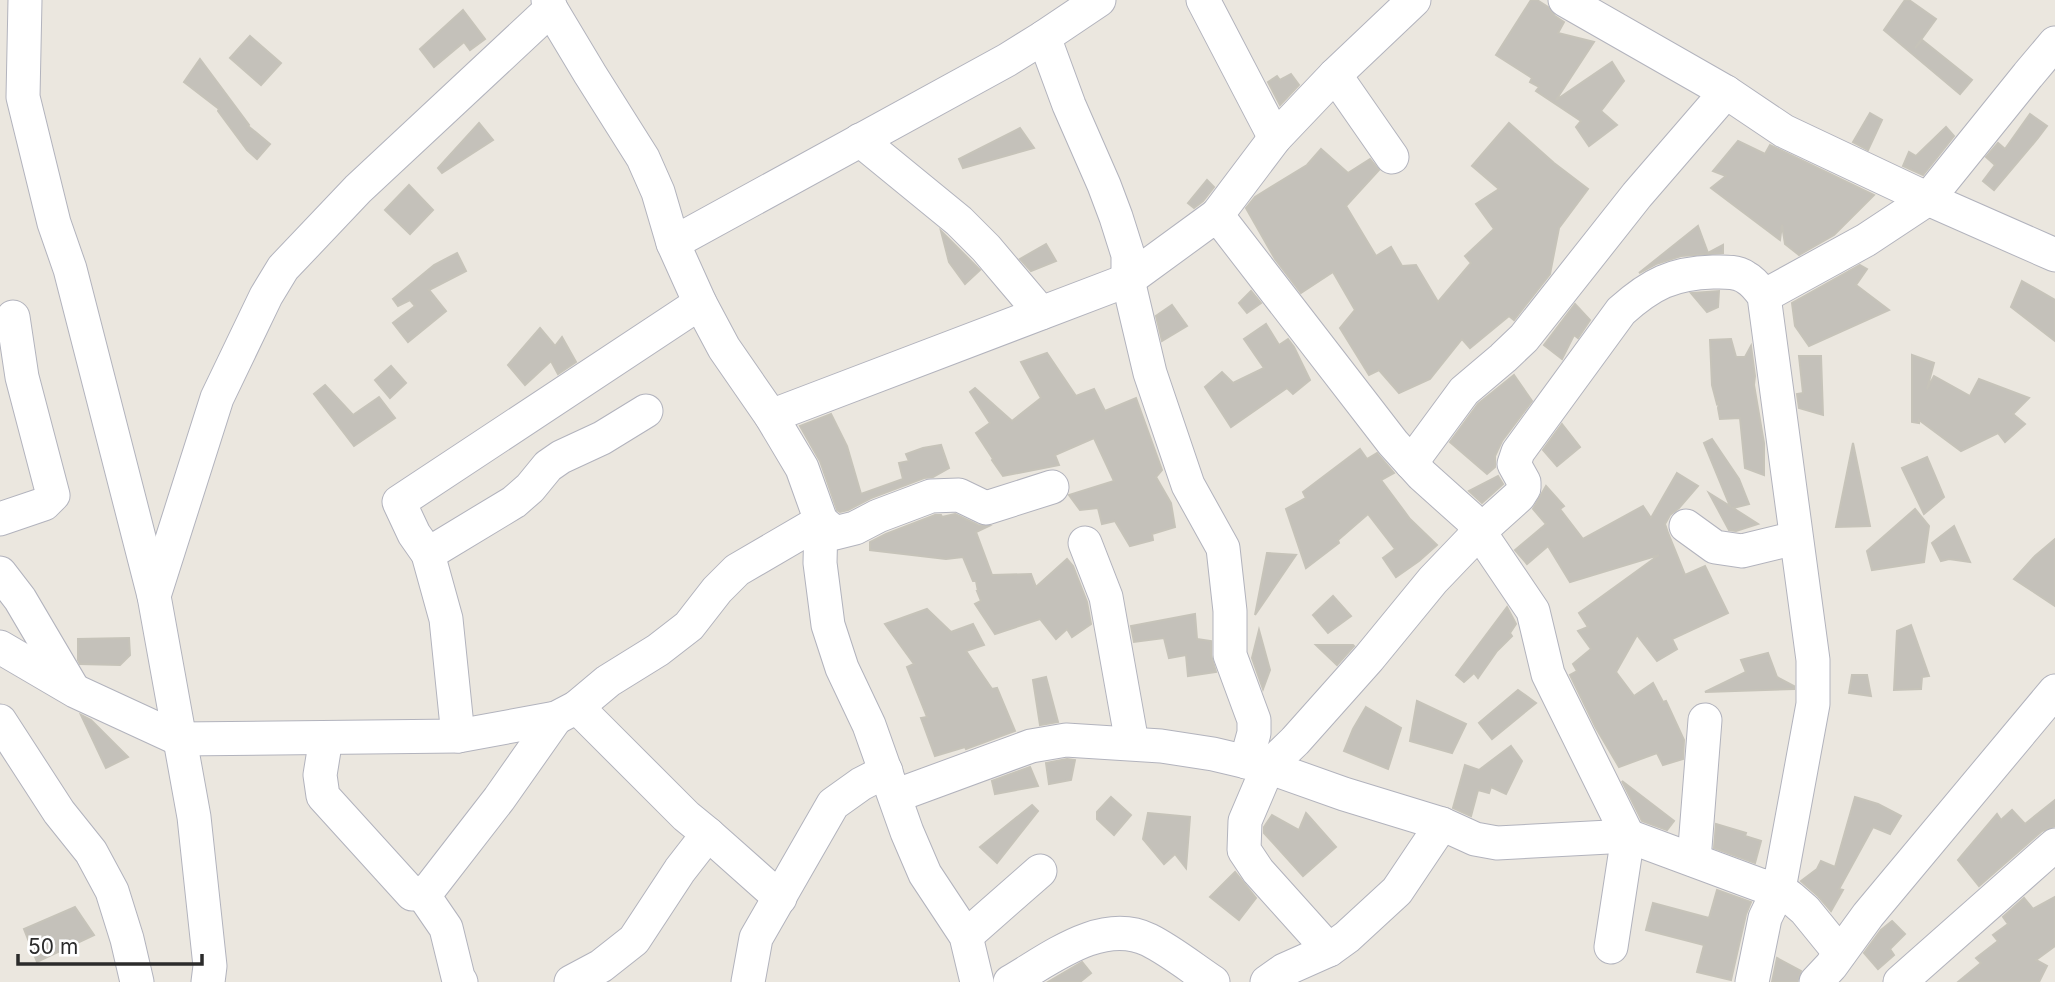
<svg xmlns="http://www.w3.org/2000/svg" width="2055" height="982" font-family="Inter,sans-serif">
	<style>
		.building { fill: #c4c1ba; stroke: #c6c3b9; stroke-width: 2 }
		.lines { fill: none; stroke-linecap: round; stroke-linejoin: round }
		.minor-casing { stroke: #b2b3bd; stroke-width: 35 }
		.minor { stroke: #fff; stroke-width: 33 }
	</style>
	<rect width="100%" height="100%" fill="#ebe7df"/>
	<g class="building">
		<polygon points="1531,0 1537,0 1548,7 1555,16 1564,22 1558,33 1594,42 1556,100 1612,62 1624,81 1601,111 1617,125 1589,146 1576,127 1581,121 1536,91 1539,87 1530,82 1532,78 1496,55"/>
		<polygon points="1905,0 1909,0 1936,19 1915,48 1922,40 1972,80 1960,94 1884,30"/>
		<polygon points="463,10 485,39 470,50 464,42 434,67 420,49"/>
		<polygon points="250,36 281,63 261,85 230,58"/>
		<polygon points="200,59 249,125 248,126 270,144 257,159 247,150 218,111 219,109 184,82"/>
		<polygon points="1291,74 1299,85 1280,105 1268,82 1277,76 1280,80"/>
		<polygon points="1870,113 1882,120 1868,150 1853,142"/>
		<polygon points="2030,114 2047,126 2038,138 1994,190 1983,181 1995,165 1986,157 1998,143 2005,149"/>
		<polygon points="479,123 493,140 442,173 438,168"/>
		<polygon points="1509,123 1554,163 1588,189 1559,228 1550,274 1514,320 1509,316 1470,348 1462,339 1430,379 1399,393 1379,370 1369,375 1340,328 1355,310 1333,272 1301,293 1275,259 1246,208 1255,197 1307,165 1321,149 1348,173 1370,159 1379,170 1346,206 1376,256 1391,247 1402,266 1416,265 1438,302 1471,263 1465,256 1494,229 1476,204 1499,189 1472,166"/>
		<polygon points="1946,127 1954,136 1923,175 1903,166 1909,152 1916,156"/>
		<polygon points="1020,128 1034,148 963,168 959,159"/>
		<polygon points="1738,141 1765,154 1770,145 1874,195 1834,235 1799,255 1785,244 1782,225 1780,240 1711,188 1726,176 1713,171"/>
		<polygon points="1207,180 1214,187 1203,201 1194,208 1188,203"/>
		<polygon points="409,185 433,210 410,234 385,210"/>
		<polygon points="1698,226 1708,253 1723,245 1723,253 1681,256 1656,264 1639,273"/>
		<polygon points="941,231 980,270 965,284 949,262"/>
		<polygon points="1046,244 1056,261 1031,271 1020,259"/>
		<polygon points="457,253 466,271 429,290 446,311 408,342 393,323 415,306 410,300 398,306 393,299 434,265"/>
		<polygon points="1860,265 1867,269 1856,285 1889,310 1809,346 1795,326 1792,303"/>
		<polygon points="2022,281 2055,300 2055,341 2011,307"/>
		<polygon points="1251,291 1261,303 1247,313 1239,303"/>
		<polygon points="1719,291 1718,307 1707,312 1691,293"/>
		<polygon points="1575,304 1590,320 1578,338 1574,335 1562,359 1544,345"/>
		<polygon points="1172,305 1187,326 1162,341 1156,316"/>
		<polygon points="1266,324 1279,345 1288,339 1294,347 1310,380 1293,394 1287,388 1231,427 1205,387 1222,372 1233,383 1264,368 1244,339"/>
		<polygon points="540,328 555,346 562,337 576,362 558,374 551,361 525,385 508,365"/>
		<polygon points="1731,339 1736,357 1745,357 1751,346 1755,376 1754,385 1764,443 1764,475 1745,468 1740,418 1720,419 1718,408 1719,402 1717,404 1712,385 1710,340"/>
		<polygon points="1047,353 1076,396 1094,389 1105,411 1136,398 1162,470 1156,477 1171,503 1175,527 1152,534 1153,540 1130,546 1115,521 1102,524 1098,508 1080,510 1069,495 1114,481 1094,438 1055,455 1059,465 1003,476 992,460 993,459 976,433 990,423 970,392 975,388 1012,421 1041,398 1021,362"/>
		<polygon points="1912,355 1934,363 1927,389 1934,376 1970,396 1979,379 2029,398 2013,414 2025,424 2005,442 1998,433 1961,451 1919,420 1919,423 1912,422"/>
		<polygon points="1799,356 1821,356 1823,415 1799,408 1797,394 1803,393"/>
		<polygon points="391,366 406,383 390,398 375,380"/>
		<polygon points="1514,375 1532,401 1502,441 1495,456 1495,467 1487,474 1450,442 1478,404"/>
		<polygon points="325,385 353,415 379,397 395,418 354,446 314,394"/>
		<polygon points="831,414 847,446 861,494 903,479 899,463 909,461 906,454 923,448 941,445 949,468 933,477 924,478 871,498 848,510 840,512 837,510 820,461 800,426"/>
		<polygon points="1562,424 1580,447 1557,466 1543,450"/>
		<polygon points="1712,439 1739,479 1749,504 1733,508 1758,524 1736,531 1729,530 1709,493 1730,506 1704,443"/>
		<polygon points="1853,443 1870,526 1836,527"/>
		<polygon points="1360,449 1367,459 1377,453 1394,473 1381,480 1410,519 1437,545 1419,561 1396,577 1383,558 1395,549 1368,514 1338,540 1339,543 1306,568 1286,509 1306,498 1303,492"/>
		<polygon points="1927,457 1944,497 1924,514 1902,468"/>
		<polygon points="1677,473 1698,486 1679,508 1670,515 1665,524 1668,533 1685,575 1705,566 1728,613 1672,639 1677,649 1657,661 1637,635 1616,672 1634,696 1653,683 1663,702 1666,701 1684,740 1683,759 1663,765 1657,753 1619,767 1596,728 1570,675 1577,671 1573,664 1591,649 1578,631 1588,627 1579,613 1659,555 1570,582 1548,546 1527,564 1515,550 1546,524 1533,509 1546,486 1564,506 1560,509 1583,539 1643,506 1651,518"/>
		<polygon points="1498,476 1503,484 1482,503 1469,491"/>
		<polygon points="1915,509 1929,526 1924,562 1872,570 1867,551"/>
		<polygon points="955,514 978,525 989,526 976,532 992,575 1031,574 1036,587 1067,559 1073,566 1087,602 1091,624 1072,637 1067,629 1056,639 1040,619 995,634 975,604 981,601 977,591 978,591 976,581 973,581 963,557 946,559 870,550 870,542 886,534 935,515 941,515 942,517"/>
		<polygon points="1954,526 1970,562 1949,559 1941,561 1932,543"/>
		<polygon points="2055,539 2055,606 2014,579 2035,556"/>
		<polygon points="1267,553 1296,555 1255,615"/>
		<polygon points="1333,596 1351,616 1328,633 1313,615"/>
		<polygon points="1507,607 1516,624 1510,633 1512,636 1497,651 1478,678 1474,673 1464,682 1456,675"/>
		<polygon points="927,609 951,632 973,624 984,645 966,651 992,689 997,688 1015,731 966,749 965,747 935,756 921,718 927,717 907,667 914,664 885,624"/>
		<polygon points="1195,614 1197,639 1211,641 1211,655 1216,672 1188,676 1186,655 1169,658 1164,638 1134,642 1131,626"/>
		<polygon points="1911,625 1929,676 1922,677 1921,689 1894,690 1897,631"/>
		<polygon points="1259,630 1270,670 1263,689 1252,658"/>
		<polygon points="129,638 130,655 120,665 80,664 78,660 78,639"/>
		<polygon points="1316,645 1353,645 1354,646 1337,665"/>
		<polygon points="1768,653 1777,677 1794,686 1794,689 1705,692 1746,672 1741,660"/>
		<polygon points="1852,675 1867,675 1871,696 1849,693"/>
		<polygon points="1046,677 1058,722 1040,725 1033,680"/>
		<polygon points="1518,690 1536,703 1492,739 1479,723"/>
		<polygon points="1417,701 1466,724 1452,753 1410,741"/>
		<polygon points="1366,707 1401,728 1388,769 1344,751 1353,729"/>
		<polygon points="81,715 91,720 128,757 106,768"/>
		<polygon points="1511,746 1522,761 1506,794 1491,787 1489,793 1478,790 1471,816 1453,808 1465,765 1479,770"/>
		<polygon points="1067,759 1075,760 1071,780 1049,784 1046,763"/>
		<polygon points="1030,767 1038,786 995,794 992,781"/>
		<polygon points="1622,781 1674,821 1667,830 1642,821"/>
		<polygon points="1111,797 1131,815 1114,835 1097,819 1097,812"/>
		<polygon points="1855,797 1878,804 1901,816 1890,834 1873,827 1839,889 1843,890 1831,911 1818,896 1801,881 1817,869 1821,861 1835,867"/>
		<polygon points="2055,800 2055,826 2042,831 1979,886 1958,860 1997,814 2001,820 2012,810 2025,824"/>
		<polygon points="1032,805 1038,811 997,863 980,847"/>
		<polygon points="1148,813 1190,817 1186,868 1175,854 1164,864 1143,839"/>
		<polygon points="1306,813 1336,847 1303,876 1264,833 1264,827 1272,815 1299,830"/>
		<polygon points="1716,824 1746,833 1745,836 1761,841 1755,863 1714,848"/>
		<polygon points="1235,872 1256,898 1239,920 1210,897"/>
		<polygon points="1717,890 1751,902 1746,914 1731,980 1697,972 1704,945 1646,930 1653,903 1709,918"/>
		<polygon points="2055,897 2055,946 2036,960 2047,966 2039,982 1958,982 1981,963 1976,958 1998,941 1993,935 2008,924 2003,917 2024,898 2033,909"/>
		<polygon points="75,907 94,935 37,962 24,929"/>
		<polygon points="1892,921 1905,934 1890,949 1894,955 1878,969 1864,953 1881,930"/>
		<polygon points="1777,958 1801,971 1797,982 1772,982"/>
		<polygon points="1082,962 1091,973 1080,982 1048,982"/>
	</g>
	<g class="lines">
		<defs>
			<g id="minor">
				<polyline points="25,0 23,97 54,223 70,269 154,596 194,817 210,966 208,982"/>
				<polyline points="548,0 551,9 590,74 643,158 658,192 673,243 700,303 724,348 771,416 802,468 821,521 820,563 828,625 842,668 869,725 907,832 925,874 966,936 977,982"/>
				<polyline points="1203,0 1275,138"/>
				<polyline points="1565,0 1726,92 1784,131 1928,199 2055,255"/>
				<polyline points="1044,37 1099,0"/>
				<polyline points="1335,75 1392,157"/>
				<polyline points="860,140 959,221 986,248 1041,313"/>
				<polyline points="1217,215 1275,138 1335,75 1414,0"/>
				<polyline points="673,243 1007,60 1044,37 1069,105 1104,185 1116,217 1128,255 1128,280 1150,373 1188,485 1223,548 1230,611 1230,655 1254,720 1254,733 1246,762"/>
				<polyline points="1764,296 1866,240 1928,199 2028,75 2055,43"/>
				<polyline points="771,416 1128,280 1217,215 1393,443 1422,475 1470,518 1533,611 1548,674 1628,836 1611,947"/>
				<polyline points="1411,463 1464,391 1503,358 1524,338 1637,195 1726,92"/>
				<polyline points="0,519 44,504 53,495 22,377 13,317"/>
				<polyline points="1686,526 1715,547 1742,551 1795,538"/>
				<polyline points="1085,543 1106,597 1132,743"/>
				<polyline points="428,554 514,502 530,488 548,466 561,457 602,438 646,411"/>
				<polyline points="0,573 20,599 73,689"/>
				<polyline points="154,596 217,398 266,296 283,268 358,189 551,9"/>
				<polyline points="0,647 75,691 179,739 458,736 556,718 577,707 608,681 658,650 689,626 717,590 737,570 821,521 835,533 855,528 878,516 931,496 959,495 986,508 1052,487"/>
				<polyline points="0,721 59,812 91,852 112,891 127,939 137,982"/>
				<polyline points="458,736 446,619 428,554 414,534 399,502 700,303"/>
				<polyline points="326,738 320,775 323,796 412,894 422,893 430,888 499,799 556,718"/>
				<polyline points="895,796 1031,746 1066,740 1161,746 1213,754 1268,767 1344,794 1442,824 1475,839 1497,843 1628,836 1760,885 1779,889 1790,897 1805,910 1840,953"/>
				<polyline points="708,834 780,898"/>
				<polyline points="1694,860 1705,720"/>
				<polyline points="422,893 446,928 458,977 461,982"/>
				<polyline points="966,936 1040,871"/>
				<path d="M1329,950L1258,871L1244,850L1245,821L1268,767L1295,741L1369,658L1433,580L1479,532L1519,496L1524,488V482L1514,464L1518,452L1621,311C1651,284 1673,273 1713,272C1724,272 1736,271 1745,277C1753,281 1759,289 1764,296L1813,660V704L1779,889L1765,918L1752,982"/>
				<polyline points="571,982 601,966 634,940 680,870 708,834 686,816 577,707"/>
				<polyline points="748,982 756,938 833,804 861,784 886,771"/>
				<path d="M1010,982C1050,959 1102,917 1149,940C1171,951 1192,968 1213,982"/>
				<polyline points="1267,982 1284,970 1329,950 1347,937 1397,891 1442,824"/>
				<polyline points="1816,982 1831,966 1868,915 2055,691"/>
				<polyline points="1900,982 2055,845"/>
			</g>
		</defs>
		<use href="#minor" class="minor-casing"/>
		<use href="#minor" class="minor"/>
	</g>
	<path d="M18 954v10h184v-10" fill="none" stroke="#2b2b2b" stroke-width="3.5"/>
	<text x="28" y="954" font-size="21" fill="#2b2b2b" stroke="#ffffff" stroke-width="5" paint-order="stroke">50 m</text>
</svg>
